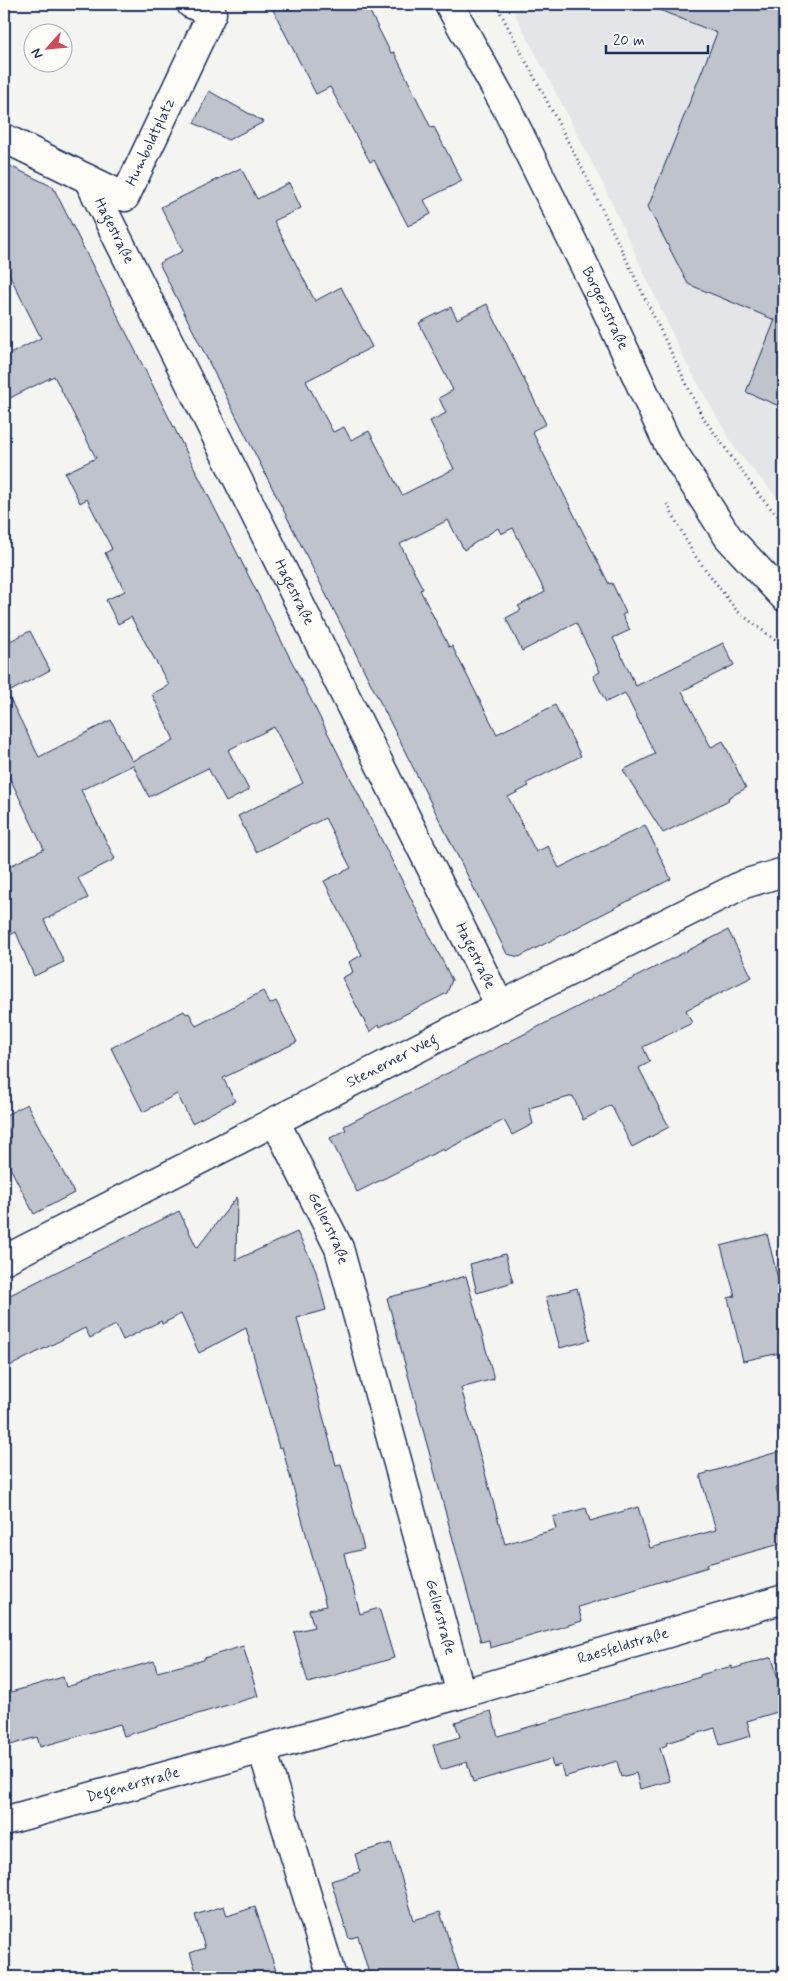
<svg xmlns="http://www.w3.org/2000/svg" width="788" height="1981" font-family="Mynerve,sans-serif">
	<style>
		.built { fill: #e4e5e6 }
		.building { fill: #bfc3cc; stroke: #1b2f5e }
		.lines { fill: none; stroke-linecap: round; stroke-linejoin: round }
		.minor-casing { stroke: #1b2f5e; stroke-width: 31 }
		.tertiary-casing { stroke: #1b2f5e; stroke-width: 31 }
		.path { stroke: #1b2f5e; stroke-width: 3; stroke-dasharray: 1 4; stroke-linecap: butt }
		.minor { stroke: #fdfcf7; stroke-width: 28 }
		.tertiary { stroke: #fdfcf7; stroke-width: 28 }
		.labels { text-anchor: middle; dominant-baseline: central; stroke-width: 4; stroke-linejoin: round; paint-order: stroke }
		.street-label { font-size: 15px; fill: #1b2f5e; stroke: #fdfcf7 }
	</style>
	<rect width="100%" height="100%" fill="#f4f4f1"/>
	<filter id="ink" filterUnits="userSpaceOnUse"><feTurbulence type="fractalNoise" baseFrequency=".02" numOctaves="2"/><feDisplacementMap in="SourceGraphic" scale="10" xChannelSelector="R" yChannelSelector="G"/><feConvolveMatrix kernelMatrix="1 2 1 2 8 2 1 2 1" color-interpolation-filters="sRGB"/></filter>
	<g filter="url(#ink)">
		<polygon class="built" points="510,4 784,4 784,505 737,452 684,359 603,184"/>
		<g class="building">
			<polygon points="270,4 366,4 391,53 394,52 431,128 434,127 462,181 424,200 431,214 408,226 374,160 370,162 330,87 316,94"/>
			<polygon points="647,4 784,4 784,408 746,392 775,320 688,284 648,207 717,33 647,5"/>
			<polygon points="209,91 264,122 228,140 194,123"/>
			<polygon points="4,163 53,187 452,980 447,993 380,1027 379,1025 370,1032 342,978 353,972 349,962 362,955 324,881 351,868 325,818 256,852 238,816 303,783 274,727 228,750 249,790 226,802 208,768 149,797 133,765 81,790 115,859 78,878 88,898 44,920 64,962 34,976 16,932 4,938 4,869 44,849 4,766 4,644 30,631 50,670 7,693 39,757 111,720 132,761 174,740 152,694 169,685 131,617 118,624 106,600 125,591 105,553 112,549 87,499 80,503 65,473 96,458 54,376 4,401 4,357 41,338 4,264"/>
			<polygon points="241,168 257,199 289,183 301,208 274,221 315,301 341,287 372,347 306,381 333,432 344,427 351,440 369,431 402,495 454,469 430,421 446,413 439,398 453,390 419,323 451,307 457,319 487,304 546,424 532,431 609,584 612,583 626,613 622,615 630,630 613,638 636,686 723,643 734,665 682,691 711,747 723,741 746,788 728,798 729,800 663,833 623,770 655,754 625,693 606,702 593,676 600,672 576,623 522,651 506,618 521,610 518,606 545,592 513,528 501,534 498,528 464,550 448,520 400,544 423,589 420,590 449,647 452,646 497,734 555,705 581,756 527,783 529,786 508,797 536,852 548,846 559,868 645,825 671,879 519,957 507,954 159,263 183,251 161,207"/>
			<polygon points="728,930 752,977 686,1010 692,1023 643,1047 650,1062 639,1068 669,1127 632,1147 611,1105 583,1120 573,1096 529,1108 533,1124 512,1135 504,1120 444,1151 443,1149 357,1192 330,1138 346,1130 344,1126"/>
			<polygon points="263,991 270,1004 276,1001 297,1042 223,1078 235,1101 192,1123 177,1094 143,1112 111,1048 184,1011 186,1014 189,1013 196,1026"/>
			<polygon points="27,1104 74,1193 34,1214 4,1156 4,1116"/>
			<polygon points="237,1197 236,1260 297,1232 315,1268 326,1310 297,1318 336,1465 341,1464 364,1549 344,1554 360,1614 379,1608 394,1658 308,1683 294,1632 314,1627 309,1610 326,1606 282,1447 279,1448 246,1328 199,1353 181,1314 162,1324 161,1321 123,1340 116,1325 90,1338 85,1328 4,1369 4,1298 179,1211 197,1248"/>
			<polygon points="767,1234 784,1304 784,1352 743,1361 728,1298 735,1296 721,1246"/>
			<polygon points="505,1254 513,1282 477,1293 470,1264"/>
			<polygon points="466,1276 494,1379 461,1388 505,1544 556,1529 553,1517 586,1508 590,1521 638,1507 650,1548 716,1530 700,1475 784,1450 784,1485 776,1488 784,1517 784,1543 707,1564 708,1567 578,1607 582,1621 490,1648 489,1640 481,1642 387,1298"/>
			<polygon points="577,1288 590,1340 560,1348 546,1297"/>
			<polygon points="243,1646 258,1696 124,1736 120,1724 40,1747 37,1737 4,1747 4,1694 63,1677 66,1687 154,1661 157,1672 204,1660 204,1658"/>
			<polygon points="772,1657 784,1701 784,1710 747,1721 751,1736 720,1745 715,1728 666,1743 667,1745 660,1748 670,1781 640,1789 636,1773 621,1777 617,1761 564,1777 561,1765 553,1767 551,1759 473,1782 467,1762 441,1770 433,1745 460,1737 455,1722 491,1711 498,1736 700,1677 700,1675 732,1666 732,1669"/>
			<polygon points="391,1843 414,1920 440,1912 461,1977 370,1977 358,1936 349,1939 331,1881 360,1872 355,1854"/>
			<polygon points="224,1906 227,1916 255,1907 278,1977 198,1977 190,1953 205,1948 195,1915"/>
		</g>
		<g class="lines">
			<defs>
				<g id="minor">
					<path id="s1" d="M4,138L125,197L212,13L191,4"/>
					<path id="s2" d="M88,179L500,1006"/>
					<path id="s3" d="M275,1121L339,1248L461,1694L262,1749L332,1977"/>
					<path id="s4" d="M4,1260L500,1006L744,884L784,872"/>
					<path id="s5" d="M461,1694L784,1599"/>
					<path id="s6" d="M4,1821L262,1749"/>
				</g>
				<g id="tertiary">
					<path id="s7" d="M449,4L506,107L602,301L667,442L728,537L784,597"/>
				</g>
			</defs>
			<use href="#minor" class="minor-casing"/>
			<use href="#tertiary" class="tertiary-casing"/>
			<g class="path">
				<polyline points="496,4 585,174 702,416 759,495 784,523"/>
				<polyline points="667,504 693,553 737,611 783,646 784,654"/>
				<polyline points="784,806 783,811 784,831"/>
			</g>
			<use href="#minor" class="minor"/>
			<use href="#tertiary" class="tertiary"/>
		</g>
	</g>
	<g class="labels">
		<g class="street-label">
			<text stroke="none"><textPath href="#s1" startOffset="195">Humboldtplatz</textPath></text>
			<text stroke="none"><textPath href="#s2" startOffset="58">Hagestraße</textPath></text>
			<text stroke="none"><textPath href="#s7" startOffset="342">Borgersstraße</textPath></text>
			<text stroke="none"><textPath href="#s2" startOffset="462">Hagestraße</textPath></text>
			<text stroke="none"><textPath href="#s2" startOffset="868">Hagestraße</textPath></text>
			<text stroke="none"><textPath href="#s4" startOffset="436">Stenerner Weg</textPath></text>
			<text stroke="none"><textPath href="#s3" startOffset="120">Gellerstraße</textPath></text>
			<text stroke="none"><textPath href="#s3" startOffset="525">Gellerstraße</textPath></text>
			<text stroke="none"><textPath href="#s5" startOffset="169">Raesfeldstraße</textPath></text>
			<text stroke="none"><textPath href="#s6" startOffset="134">Degenerstraße</textPath></text>
		</g>
	</g>
	<rect width="788" height="1981" fill="none" stroke="#fdfcf7" stroke-width="20"/>
	<rect x="10" y="10" width="768" height="1961" fill="none" stroke="#1b2f5e" stroke-width="2" filter="url(#ink)"/>
	<g transform="translate(48 48) rotate(243)"><circle r="24" fill="#fdfcf7" stroke="#a3aaba"/>
	<path d="M0-4L9 19L0 12L-9 19Z" fill="#d1495b"/>
	<text y="-8" font-size="14" font-weight="bold" text-anchor="middle" fill="#1b2f5e">N</text>
	</g>
	<path d="M606 45v8h102v-8" fill="none" stroke="#1b2f5e" stroke-width="2.5"/>
	<text x="613" y="45" font-size="15" fill="#1b2f5e" stroke="#fdfcf7" stroke-width="4" paint-order="stroke">20 m</text>
</svg>
